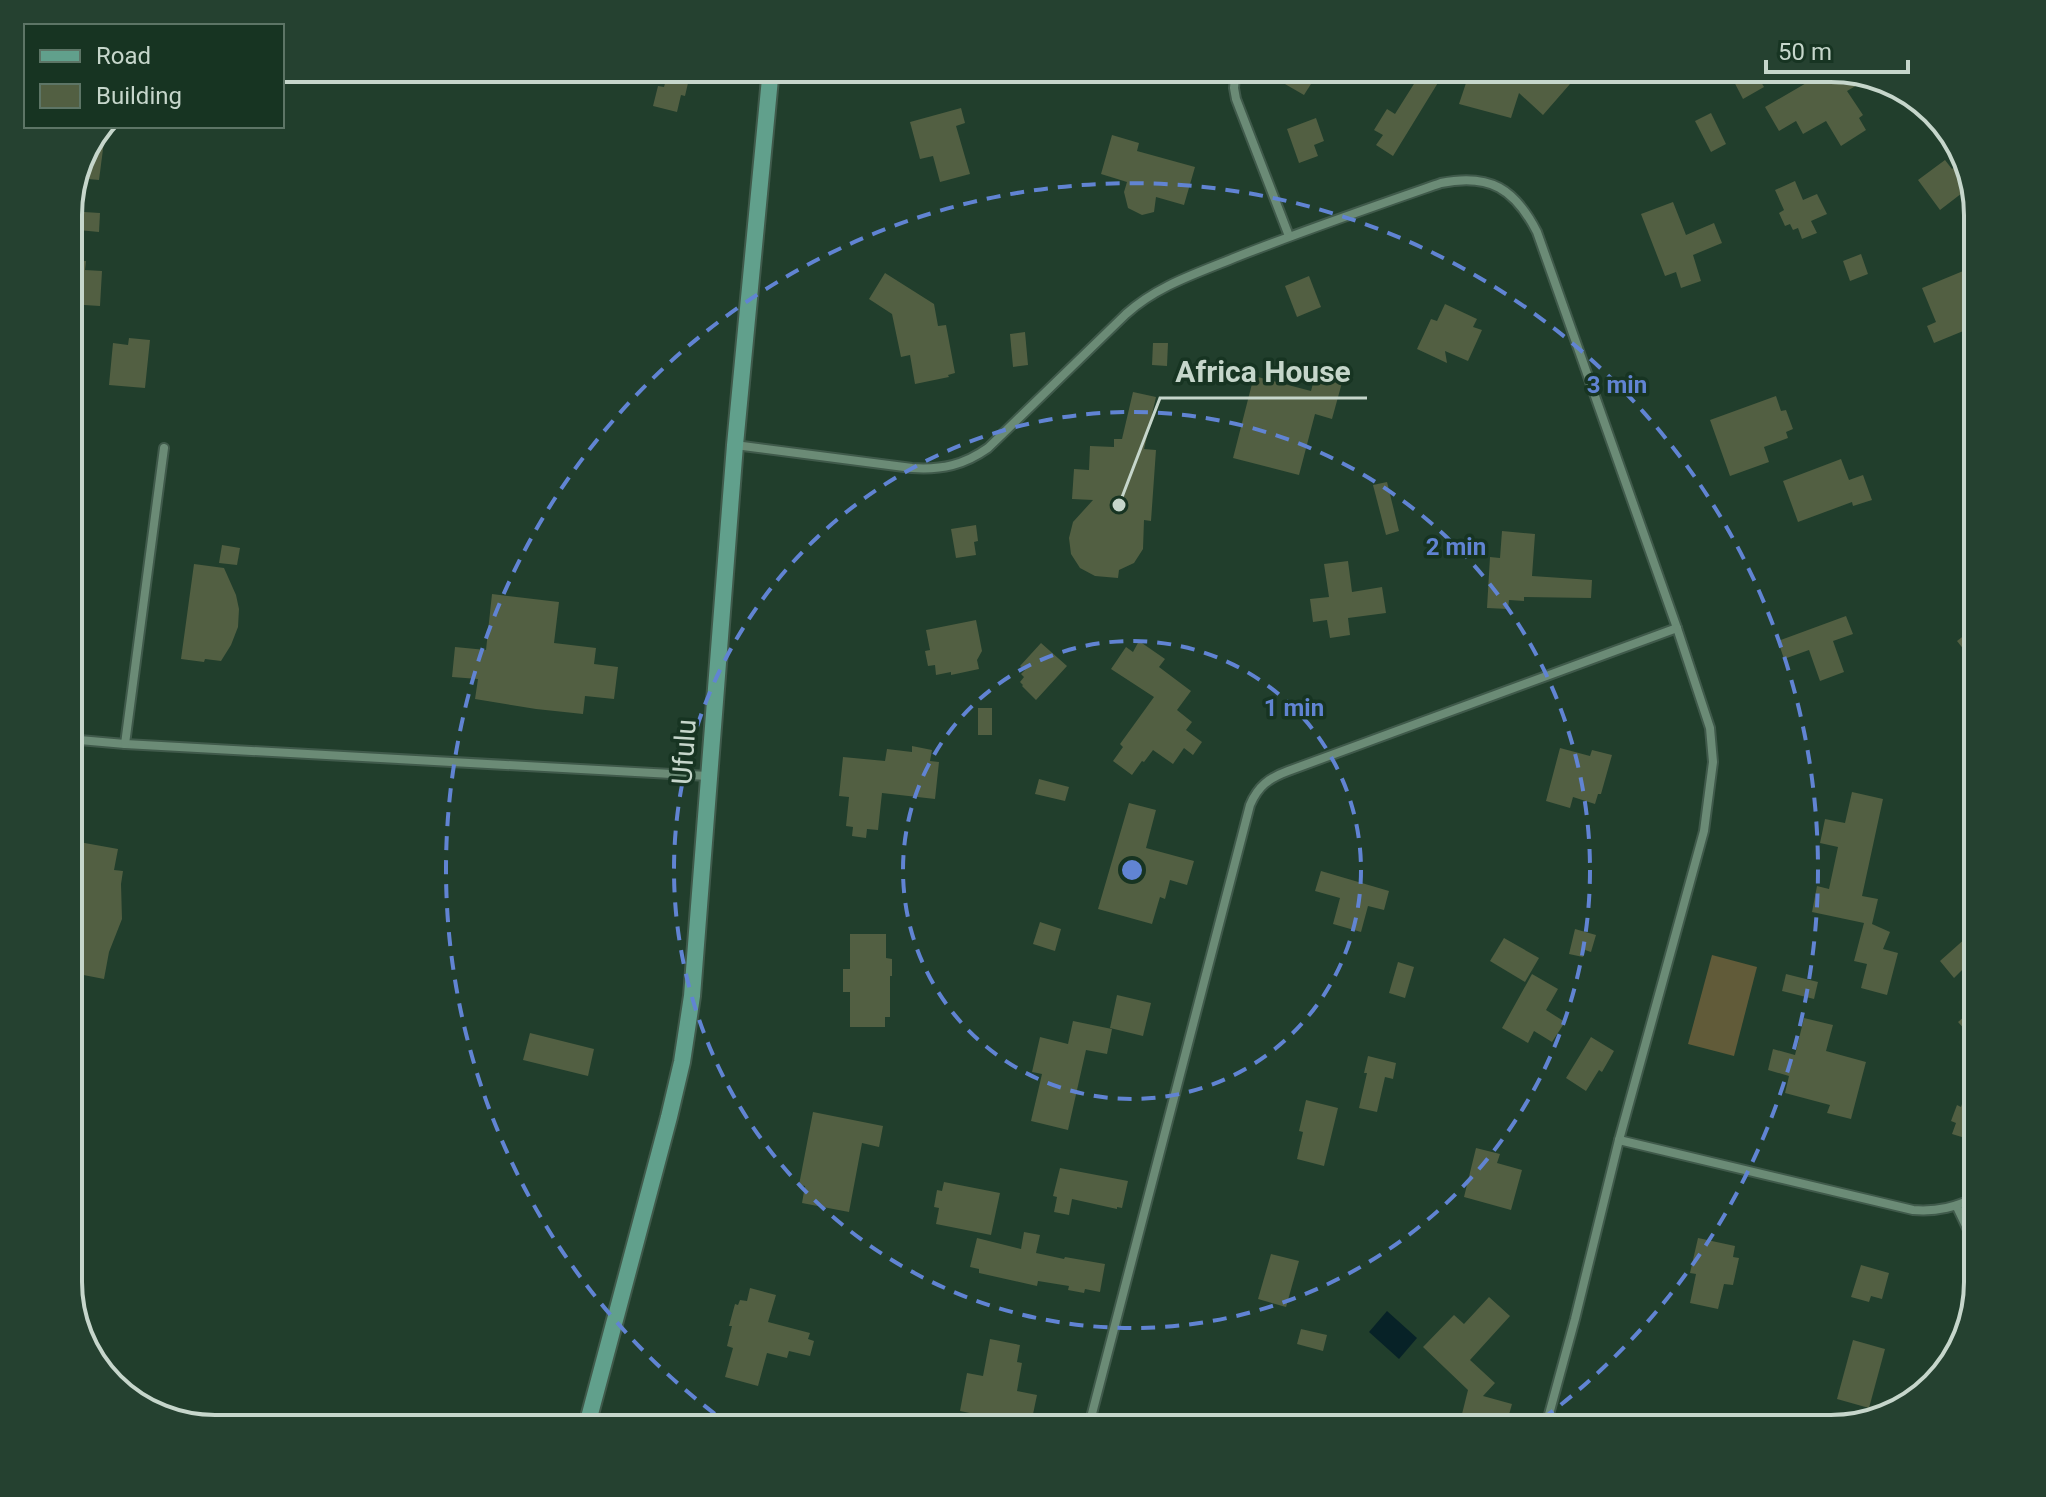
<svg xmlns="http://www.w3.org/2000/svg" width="2046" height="1497" font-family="Roboto,sans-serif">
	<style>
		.green { fill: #615b39 }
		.water { fill: #072227 }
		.building { fill: #525f42 }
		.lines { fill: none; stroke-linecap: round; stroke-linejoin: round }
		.street-casing { stroke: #405a4b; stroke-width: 12 }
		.secondary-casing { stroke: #405a4b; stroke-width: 20 }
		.street { stroke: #6b8b76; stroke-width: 8 }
		.secondary { stroke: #61a08c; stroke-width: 16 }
		.ring { fill: none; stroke: #6184d3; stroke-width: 4; stroke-dasharray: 14 10 }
		.labels { text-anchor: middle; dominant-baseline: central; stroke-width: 7; stroke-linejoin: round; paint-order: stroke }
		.street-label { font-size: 28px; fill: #c6d6cb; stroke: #173422 }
		.rim { fill: none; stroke: #c6d6cb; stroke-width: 4 }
		.centre { fill: #6184d3; stroke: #173422; stroke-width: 4 }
		.ring-label { font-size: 24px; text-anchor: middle; font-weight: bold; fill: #6184d3; stroke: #173422; stroke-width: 7; stroke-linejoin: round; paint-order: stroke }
		.leader { fill: none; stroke: #c6d6cb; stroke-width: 3 }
		.callout-dot { fill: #c6d6cb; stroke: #173422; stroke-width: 3 }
		.callout-label { font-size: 30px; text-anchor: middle; font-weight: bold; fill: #c6d6cb; stroke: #173422; stroke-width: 7; stroke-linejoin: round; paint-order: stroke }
	</style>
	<rect width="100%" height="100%" fill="#213e2c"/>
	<polygon class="green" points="1712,955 1757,967 1734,1056 1688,1044"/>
	<polygon class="water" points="1387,1311 1417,1338 1399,1359 1369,1332"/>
	<g class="building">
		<polygon points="669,68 691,70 685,96 681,95 677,112 653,106 658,86 664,87"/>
		<polygon points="1285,68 1321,68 1304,95 1278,80"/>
		<polygon points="1424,68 1447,68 1393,156 1376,145 1383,135 1374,130 1387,109 1395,114"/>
		<polygon points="1471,68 1552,68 1570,84 1543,115 1519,93 1511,118 1459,104"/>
		<polygon points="1742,68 1753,68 1764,87 1743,99 1730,74"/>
		<polygon points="1832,68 1866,80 1847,91 1863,115 1859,118 1866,130 1841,146 1826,121 1803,134 1796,121 1779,131 1765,107"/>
		<polygon points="961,108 965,123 956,126 970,174 940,182 933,156 920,159 910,122"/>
		<polygon points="1711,113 1726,144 1711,152 1695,121"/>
		<polygon points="1316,118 1324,141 1314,145 1318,156 1299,163 1287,129"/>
		<polygon points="102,126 106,126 99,180 77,178 83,150"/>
		<polygon points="1112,135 1139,143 1137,151 1195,167 1184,205 1156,197 1154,212 1142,215 1128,208 1124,192 1127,182 1101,174"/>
		<polygon points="1945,160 1952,169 1956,166 1966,179 1961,183 1966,190 1940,210 1918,180"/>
		<polygon points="1795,181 1803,200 1817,194 1827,214 1811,221 1817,233 1802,239 1798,228 1793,230 1790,224 1785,226 1779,213 1784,210 1775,190"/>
		<polygon points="1673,202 1686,235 1714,223 1722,243 1693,255 1701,281 1681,288 1676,272 1665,276 1641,214"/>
		<polygon points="68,211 100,213 99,232 68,229"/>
		<polygon points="1861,254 1868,274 1850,281 1843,261"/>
		<polygon points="68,260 86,261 85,270 102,271 100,306 68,304"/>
		<polygon points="1968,269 1978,294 1978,325 1934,343 1927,326 1936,322 1922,288"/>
		<polygon points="885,273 934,304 938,326 946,325 955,373 948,375 949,377 915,384 910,355 901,357 892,314 869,299"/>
		<polygon points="1309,276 1321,307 1297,317 1285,286"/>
		<polygon points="1445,304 1477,319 1473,327 1482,330 1468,361 1445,351 1447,363 1417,349 1431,319 1437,321"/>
		<polygon points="1025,332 1028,365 1013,367 1010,334"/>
		<polygon points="129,338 150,340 145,388 109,385 113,343 128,345"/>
		<polygon points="1153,343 1168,343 1167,366 1152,365"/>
		<polygon points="1316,372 1343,379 1332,419 1315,414 1299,475 1233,458 1254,376 1311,391"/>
		<polygon points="1133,392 1156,397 1144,449 1156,450 1151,521 1144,520 1143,549 1134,563 1119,570 1118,578 1095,576 1080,568 1071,554 1069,538 1073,522 1093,500 1072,499 1074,469 1089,470 1090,446 1114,447 1114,439 1122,439"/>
		<polygon points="1776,396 1781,411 1786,410 1793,429 1786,432 1788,438 1764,447 1769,462 1730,476 1710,420"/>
		<polygon points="1841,459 1849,480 1863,475 1872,500 1853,506 1852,502 1798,522 1783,481"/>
		<polygon points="1387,482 1399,531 1386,535 1373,485"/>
		<polygon points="976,525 978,541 974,542 976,555 956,558 951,529"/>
		<polygon points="1502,531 1535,534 1532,576 1592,580 1591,598 1524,597 1524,601 1509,600 1508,609 1487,608 1490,557 1500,558"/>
		<polygon points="222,545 240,548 237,565 219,563"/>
		<polygon points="1348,561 1352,592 1382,587 1386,613 1348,618 1350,635 1330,638 1327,620 1313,622 1310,599 1329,597 1324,564"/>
		<polygon points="194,564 224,568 236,595 239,609 238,627 231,645 221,661 205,659 204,662 181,659"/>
		<polygon points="492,594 559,602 554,643 596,648 594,664 618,667 614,699 585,696 583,714 536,709 475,699 478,679 452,677 455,647 486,650"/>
		<polygon points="1846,616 1853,634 1833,641 1844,672 1820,681 1809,650 1784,659 1778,641"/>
		<polygon points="976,620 982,651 977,660 979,669 951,675 951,672 936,675 935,665 928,666 925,651 930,650 926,630"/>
		<polygon points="1978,625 1978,649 1969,656 1957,641"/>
		<polygon points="1139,641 1165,659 1159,667 1191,691 1177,710 1192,722 1186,730 1202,742 1193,755 1184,748 1173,764 1153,750 1144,762 1142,761 1132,775 1113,761 1123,747 1120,744 1154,697 1111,669 1126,647 1133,652"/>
		<polygon points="1041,643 1067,666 1036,700 1022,686 1023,685 1020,682 1024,677 1021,674 1025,670 1020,666"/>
		<rect x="978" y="708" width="14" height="27"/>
		<polygon points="912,746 932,750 930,761 939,762 935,799 882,793 878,830 867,829 866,838 852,836 853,827 846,826 849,797 839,796 843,757 885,761 887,749 912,752"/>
		<polygon points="1560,748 1590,756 1592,750 1612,755 1601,794 1598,794 1595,804 1573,797 1570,808 1546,801"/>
		<polygon points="1039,779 1069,787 1065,801 1035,794"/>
		<polygon points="1852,792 1883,799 1862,896 1878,899 1872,924 1890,932 1883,949 1898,953 1887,995 1861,988 1867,964 1854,961 1864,923 1812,912 1817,886 1829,889 1838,847 1820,843 1825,819 1845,823"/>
		<polygon points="1129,803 1156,810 1146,848 1194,861 1187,885 1170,880 1165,899 1160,897 1152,924 1098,909"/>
		<polygon points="68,840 118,849 114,870 123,871 121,884 122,919 109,952 104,979 68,972"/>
		<polygon points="1321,871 1389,891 1384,910 1368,906 1361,932 1333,924 1340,898 1315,891"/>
		<polygon points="1040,922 1061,929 1055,951 1033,944"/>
		<polygon points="1575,929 1596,935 1591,952 1585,950 1583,957 1569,954"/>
		<polygon points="850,934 886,934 886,958 892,959 892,976 890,976 890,1017 885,1017 885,1027 850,1027 850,992 843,992 843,969 850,969"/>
		<polygon points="1967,937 1978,950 1978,984 1964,968 1954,978 1940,961"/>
		<polygon points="1504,938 1539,958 1525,982 1490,961"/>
		<polygon points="1398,962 1414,967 1405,998 1389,993"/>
		<polygon points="1532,974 1558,989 1546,1010 1565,1022 1552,1042 1534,1031 1528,1043 1502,1028"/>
		<polygon points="1786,974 1818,982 1814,999 1782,991"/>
		<polygon points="1117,995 1151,1003 1143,1036 1110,1028"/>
		<polygon points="1978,1005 1978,1044 1958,1022"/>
		<polygon points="1804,1018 1833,1025 1826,1051 1866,1062 1851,1119 1827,1113 1830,1105 1785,1093 1789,1076 1768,1070 1773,1049 1795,1055"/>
		<polygon points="1073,1021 1112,1029 1107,1054 1086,1050 1068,1130 1031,1121 1042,1074 1032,1072 1040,1037 1068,1044"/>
		<polygon points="530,1033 594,1049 588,1076 523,1060"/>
		<polygon points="1591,1037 1614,1051 1602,1072 1599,1070 1586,1091 1566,1078"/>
		<polygon points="1368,1056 1396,1063 1393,1079 1385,1077 1377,1112 1359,1108 1367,1073 1364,1073"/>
		<polygon points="1975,1064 1978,1065 1978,1142 1952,1134 1956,1123 1951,1121 1957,1105 1961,1107"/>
		<polygon points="1306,1100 1338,1108 1324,1166 1297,1159 1303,1132 1299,1131"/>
		<polygon points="813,1112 883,1126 879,1147 862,1143 849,1212 802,1203 805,1186 799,1185"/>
		<polygon points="1476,1148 1500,1154 1497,1163 1522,1170 1511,1210 1464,1197"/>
		<polygon points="1060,1168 1128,1181 1122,1208 1117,1207 1117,1209 1072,1199 1069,1215 1054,1212 1057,1197 1053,1196"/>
		<polygon points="944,1182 1000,1193 991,1235 936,1224 939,1208 934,1207 937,1190 942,1191"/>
		<polygon points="1024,1232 1040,1235 1036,1253 1064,1259 1065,1257 1105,1264 1100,1292 1085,1289 1084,1293 1068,1290 1069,1286 1038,1281 1037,1286 979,1273 979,1269 970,1267 977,1238 1021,1249"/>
		<polygon points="1698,1238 1735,1246 1733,1257 1739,1258 1733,1285 1724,1284 1718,1309 1690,1303 1696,1274 1690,1273"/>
		<polygon points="1271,1254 1299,1261 1286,1307 1258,1299"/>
		<polygon points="1861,1265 1889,1273 1882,1299 1871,1296 1869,1302 1851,1297"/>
		<polygon points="750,1288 776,1295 768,1322 810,1333 808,1339 814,1341 810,1356 789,1351 787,1358 767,1353 758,1386 725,1377 733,1348 727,1346 732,1326 729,1326 735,1304 738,1305 740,1300 747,1301"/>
		<polygon points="1489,1297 1510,1316 1470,1360 1495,1383 1483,1396 1512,1404 1505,1429 1462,1419 1460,1422 1468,1390 1423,1347 1454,1315 1464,1324"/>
		<polygon points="1301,1329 1327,1335 1323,1351 1297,1344"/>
		<polygon points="990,1339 1020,1345 1017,1362 1022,1363 1017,1391 1037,1395 1032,1419 1000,1413 999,1419 960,1411 967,1373 983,1376"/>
		<polygon points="1853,1340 1885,1349 1869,1408 1837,1399"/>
	</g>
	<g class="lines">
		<defs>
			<g id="street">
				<polyline points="806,68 910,72"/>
				<polyline points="1236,68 1234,88 1236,99 1289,236"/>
				<path d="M735,445L912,468C942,470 964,465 988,448L1126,314C1157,286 1195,274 1234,258C1302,231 1372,207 1441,183C1490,173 1515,189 1537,232L1677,628L1710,728L1713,762L1704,831L1619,1140L1575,1319L1545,1429"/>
				<polyline points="68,739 125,744 708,776"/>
				<polyline points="125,744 164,448"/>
				<path d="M1619,1140L1913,1210C1938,1212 1956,1207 1978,1196"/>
				<polyline points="1957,1207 1978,1251"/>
				<path d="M1088,1429L1250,805C1258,786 1269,778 1288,771L1677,628"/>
			</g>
			<polyline id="secondary" points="586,1429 669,1117 682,1062 692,996 735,445 771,68"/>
		</defs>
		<use href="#street" class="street-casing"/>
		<use href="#secondary" class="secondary-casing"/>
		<use href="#street" class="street"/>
		<use href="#secondary" class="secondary"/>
	</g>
	<g class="ring">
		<circle cx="1132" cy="870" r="229"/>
		<circle cx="1132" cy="870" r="458"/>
		<path d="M734 1428A686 686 0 1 1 1530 1428"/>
	</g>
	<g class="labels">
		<g class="street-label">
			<text transform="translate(684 752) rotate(-86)">Ufulu</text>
		</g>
	</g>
	<path d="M0 0H2046V1497H0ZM215 82H1831A133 133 0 0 1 1964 215V1282A133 133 0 0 1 1831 1415H215A133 133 0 0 1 82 1282V215A133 133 0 0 1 215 82Z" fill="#254130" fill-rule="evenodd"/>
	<path class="rim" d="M215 82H1831A133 133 0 0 1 1964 215V1282A133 133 0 0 1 1831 1415H215A133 133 0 0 1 82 1282V215A133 133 0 0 1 215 82Z"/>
	<circle cx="1132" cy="870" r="12" class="centre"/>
	<g class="ring-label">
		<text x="1617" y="393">3 min</text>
		<text x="1456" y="555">2 min</text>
		<text x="1294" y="716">1 min</text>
	</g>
	<path class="leader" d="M1119 505L1160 398H1367"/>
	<circle class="callout-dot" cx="1119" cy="505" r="8"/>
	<g class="callout-label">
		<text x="1263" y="382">Africa House</text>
	</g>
	<rect x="24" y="24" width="260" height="104" fill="#173422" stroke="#5d7566" stroke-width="2"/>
	<rect x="40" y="50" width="40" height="12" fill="#61a08c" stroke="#5d7566" stroke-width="2"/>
	<text x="96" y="64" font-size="24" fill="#c6d6cb">Road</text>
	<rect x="40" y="84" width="40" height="24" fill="#525f42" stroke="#5d7566" stroke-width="2"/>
	<text x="96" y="104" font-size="24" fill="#c6d6cb">Building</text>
	<path d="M1766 60v12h142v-12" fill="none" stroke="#c6d6cb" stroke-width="4"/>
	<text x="1778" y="60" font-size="24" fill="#c6d6cb" stroke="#173422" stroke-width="6" paint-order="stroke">50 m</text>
</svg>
